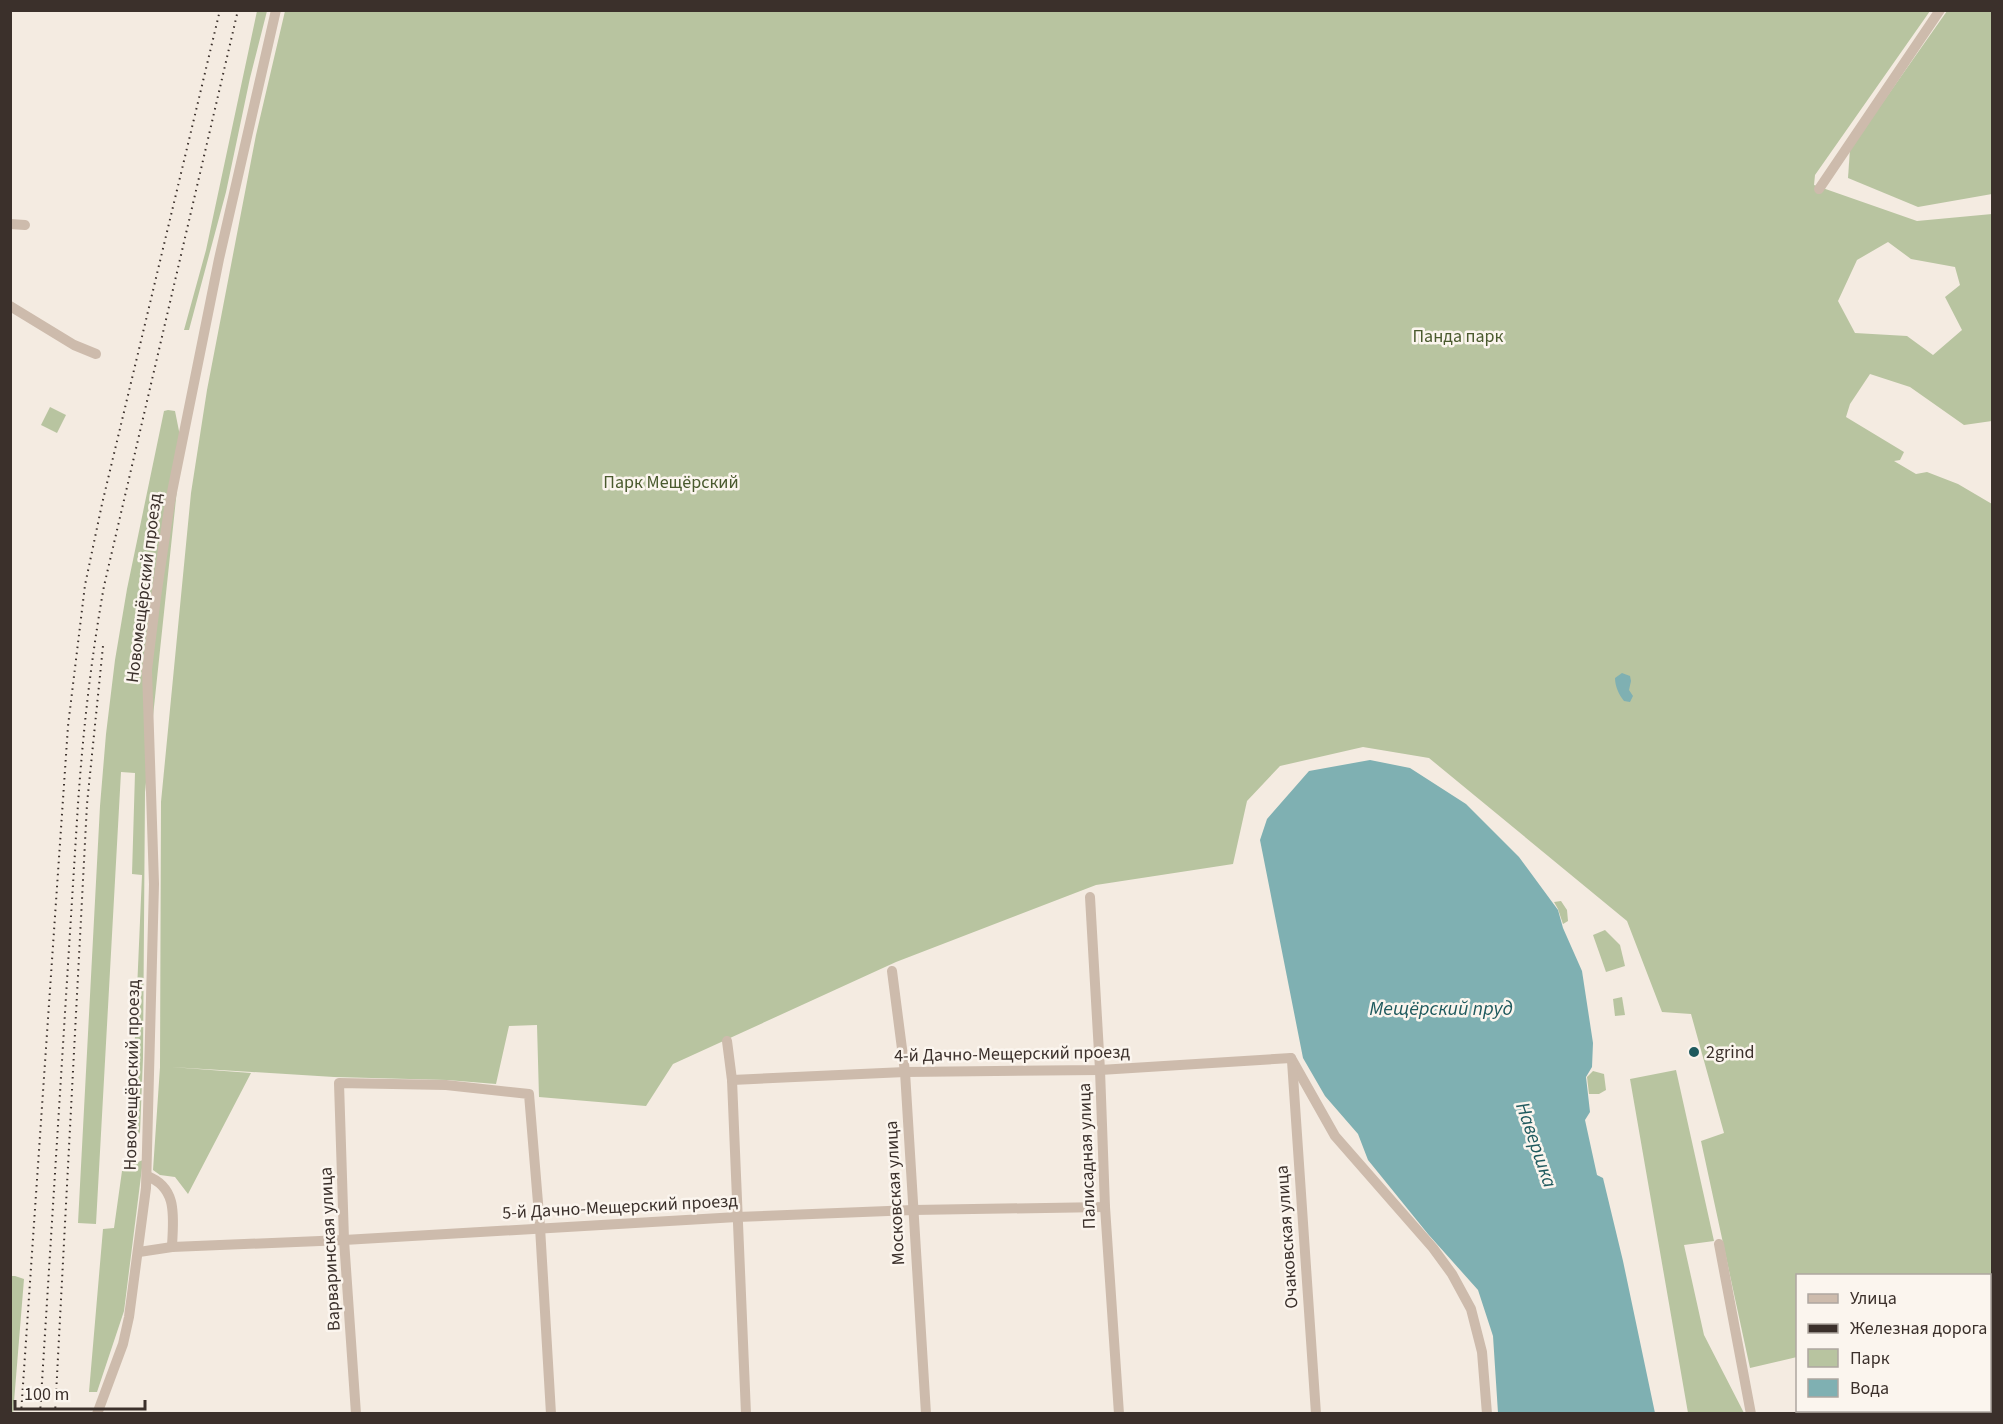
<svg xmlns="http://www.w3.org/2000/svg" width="2003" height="1424" font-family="'Source Sans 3',sans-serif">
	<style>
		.green { fill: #b8c4a0; fill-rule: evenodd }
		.water { fill: #7fb0b2 }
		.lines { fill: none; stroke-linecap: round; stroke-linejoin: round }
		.minor { stroke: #cdbbac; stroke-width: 10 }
		.rail { stroke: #3b302b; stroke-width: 2; stroke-dasharray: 1.5 4.5; stroke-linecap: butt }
		.poi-dot { fill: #1f5a5e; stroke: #fbf5ee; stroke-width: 2 }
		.labels { text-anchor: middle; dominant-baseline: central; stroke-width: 5; stroke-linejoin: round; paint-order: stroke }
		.park-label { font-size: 18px; fill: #4a5a2e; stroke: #fbf5ee }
		.street-label { font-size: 18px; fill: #3b302b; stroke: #fbf5ee }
		.poi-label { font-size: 18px; fill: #3b302b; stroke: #fbf5ee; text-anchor: start }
		.water-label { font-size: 20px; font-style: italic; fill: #1f5a5e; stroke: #fbf5ee }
	</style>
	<rect width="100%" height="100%" fill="#f4ebe1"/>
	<g class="green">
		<polygon points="257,11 267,11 250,78 226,192 189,330 184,330 206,250"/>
		<path d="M285,11H1930L1815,175L1814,185L1917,221L1992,214V421L1964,425L1910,387L1870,374L1850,404L1846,417L1904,452L1900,460L1894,461L1916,474L1927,472L1958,484L1992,504V1413L1857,1414L1856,1411L1990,1410V1276H1798L1797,1357L1750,1368L1701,1141L1724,1133L1691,1014L1662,1012L1627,921L1429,758L1363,747L1280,766L1247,801L1233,864L1096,885L896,962L673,1064L646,1106L539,1097L537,1025L509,1026L496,1084L447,1080L334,1077L171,1067L251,1073L188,1194L175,1177L160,1175L153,1170L160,1067L161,802L191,493L207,390L256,135ZM1888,242L1911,259L1955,267L1960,285L1945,297L1962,330L1933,355L1907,336L1855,333L1838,301L1857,260Z"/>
		<polygon points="1947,11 1992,11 1992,194 1918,207 1848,178 1850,149"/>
		<polygon points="50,407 66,415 57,433 41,425"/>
		<polygon points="168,410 175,411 180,436 178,480 145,792 143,1058 140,1132 130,1151 142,875 132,874 135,773 121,772 96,1224 78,1223 100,806 106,734 115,660 127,589 164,411"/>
		<polygon points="1561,901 1567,910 1568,921 1563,924 1558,909 1554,902"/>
		<polygon points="1605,930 1620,945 1625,966 1606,972 1593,935"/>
		<polygon points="1622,997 1625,1015 1615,1016 1613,999"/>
		<polygon points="1676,1070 1714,1241 1684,1245 1704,1335 1744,1413 1688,1413 1630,1079"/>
		<polygon points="1593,1071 1604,1074 1606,1090 1599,1094 1589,1094 1587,1077"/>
		<polygon points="143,1160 124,1311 97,1392 89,1392 103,1229 114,1228 122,1171 130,1165"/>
		<polygon points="11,1276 15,1276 24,1279 13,1414 10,1413"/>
	</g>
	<g class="water">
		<path d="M1622,673L1630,676L1631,681L1629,690L1633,696L1630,702L1624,701C1619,695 1615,686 1615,678Z"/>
		<polygon points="1370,760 1410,768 1466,804 1519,857 1558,910 1563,928 1582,971 1593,1043 1592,1067 1586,1077 1590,1112 1585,1120 1597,1175 1603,1178 1623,1261 1655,1413 1498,1413 1493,1336 1478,1290 1428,1234 1368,1160 1358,1134 1325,1096 1303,1058 1260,840 1267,819 1309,771"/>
	</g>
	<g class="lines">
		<g class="minor">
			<polyline points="1819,189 1940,10"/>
			<polyline points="10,224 25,225"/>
			<polyline points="10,306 74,345 96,354"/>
			<polyline points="1090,897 1100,1070 1105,1207 1119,1414"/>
			<polyline points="892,971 905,1072 926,1414"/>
			<polyline points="727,1041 732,1080 746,1414"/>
			<polyline points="1291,1058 1335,1136 1433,1248 1452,1274 1471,1309 1482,1352 1487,1414"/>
			<polyline points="1292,1061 1316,1414"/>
			<polyline points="732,1080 905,1072 1100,1070 1291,1058"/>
			<path d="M147,1176C179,1188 173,1219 172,1247"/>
			<polyline points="1719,1244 1751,1414"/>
			<polyline points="139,1252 172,1247 344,1240 737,1217 913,1210 1105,1207"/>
			<polyline points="97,1414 123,1344 129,1317 146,1188 154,884 147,670 156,597 170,502 219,259 276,10"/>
			<polyline points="356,1414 344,1240 339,1083 446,1085 529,1094 540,1227 551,1414"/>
		</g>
		<g class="rail">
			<polyline points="21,1414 68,726 85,585 102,504 220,10"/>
			<path d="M40,1414L78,804C83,731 91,659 104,586L238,10"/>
			<polyline points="55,1414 87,804 103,646"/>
		</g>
	</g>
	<circle class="poi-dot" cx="1694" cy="1052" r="6"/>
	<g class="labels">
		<g class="park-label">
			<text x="1458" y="336">Панда парк</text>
			<text x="671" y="482">Парк Мещёрский</text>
		</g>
		<g class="street-label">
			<text transform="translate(144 588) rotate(-83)">Новомещёрский проезд</text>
			<text transform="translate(1012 1054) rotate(-1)">4-й Дачно-Мещерский проезд</text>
			<text transform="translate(132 1075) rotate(-89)">Новомещёрский проезд</text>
			<text transform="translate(1087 1156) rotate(-92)">Палисадная улица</text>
			<text transform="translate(895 1193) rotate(-93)">Московская улица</text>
			<text transform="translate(620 1207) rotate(-3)">5-й Дачно-Мещерский проезд</text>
			<text transform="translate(1287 1237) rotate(-94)">Очаковская улица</text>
			<text transform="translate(330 1249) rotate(-93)">Варваринская улица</text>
		</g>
		<g class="poi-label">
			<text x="1706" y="1052">2grind</text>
		</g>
		<g class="water-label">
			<text x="1441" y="1009">Мещёрский пруд</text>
			<text transform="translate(1536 1145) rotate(71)">Навершка</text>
		</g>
	</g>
	<rect width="2003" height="1424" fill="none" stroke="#3b302b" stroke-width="24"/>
	<rect x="1796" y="1274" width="195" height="138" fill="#fbf5ee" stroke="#aea6a0" stroke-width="1.5"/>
	<rect x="1808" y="1294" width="30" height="9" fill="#cdbbac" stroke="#aea6a0" stroke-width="1.5"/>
	<text x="1850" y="1304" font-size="18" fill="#3b302b">Улица</text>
	<rect x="1808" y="1324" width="30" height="9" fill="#3b302b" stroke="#aea6a0" stroke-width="1.5"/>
	<text x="1850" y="1334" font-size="18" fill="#3b302b">Железная дорога</text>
	<rect x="1808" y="1349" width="30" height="18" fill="#b8c4a0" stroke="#aea6a0" stroke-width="1.5"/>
	<text x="1850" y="1364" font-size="18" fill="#3b302b">Парк</text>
	<rect x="1808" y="1379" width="30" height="18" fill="#7fb0b2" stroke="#aea6a0" stroke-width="1.5"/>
	<text x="1850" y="1394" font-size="18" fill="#3b302b">Вода</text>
	<path d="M15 1400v9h130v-9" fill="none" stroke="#3b302b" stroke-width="3"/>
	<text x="24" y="1400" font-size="18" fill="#3b302b" stroke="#fbf5ee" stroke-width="4.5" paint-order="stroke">100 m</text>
</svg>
